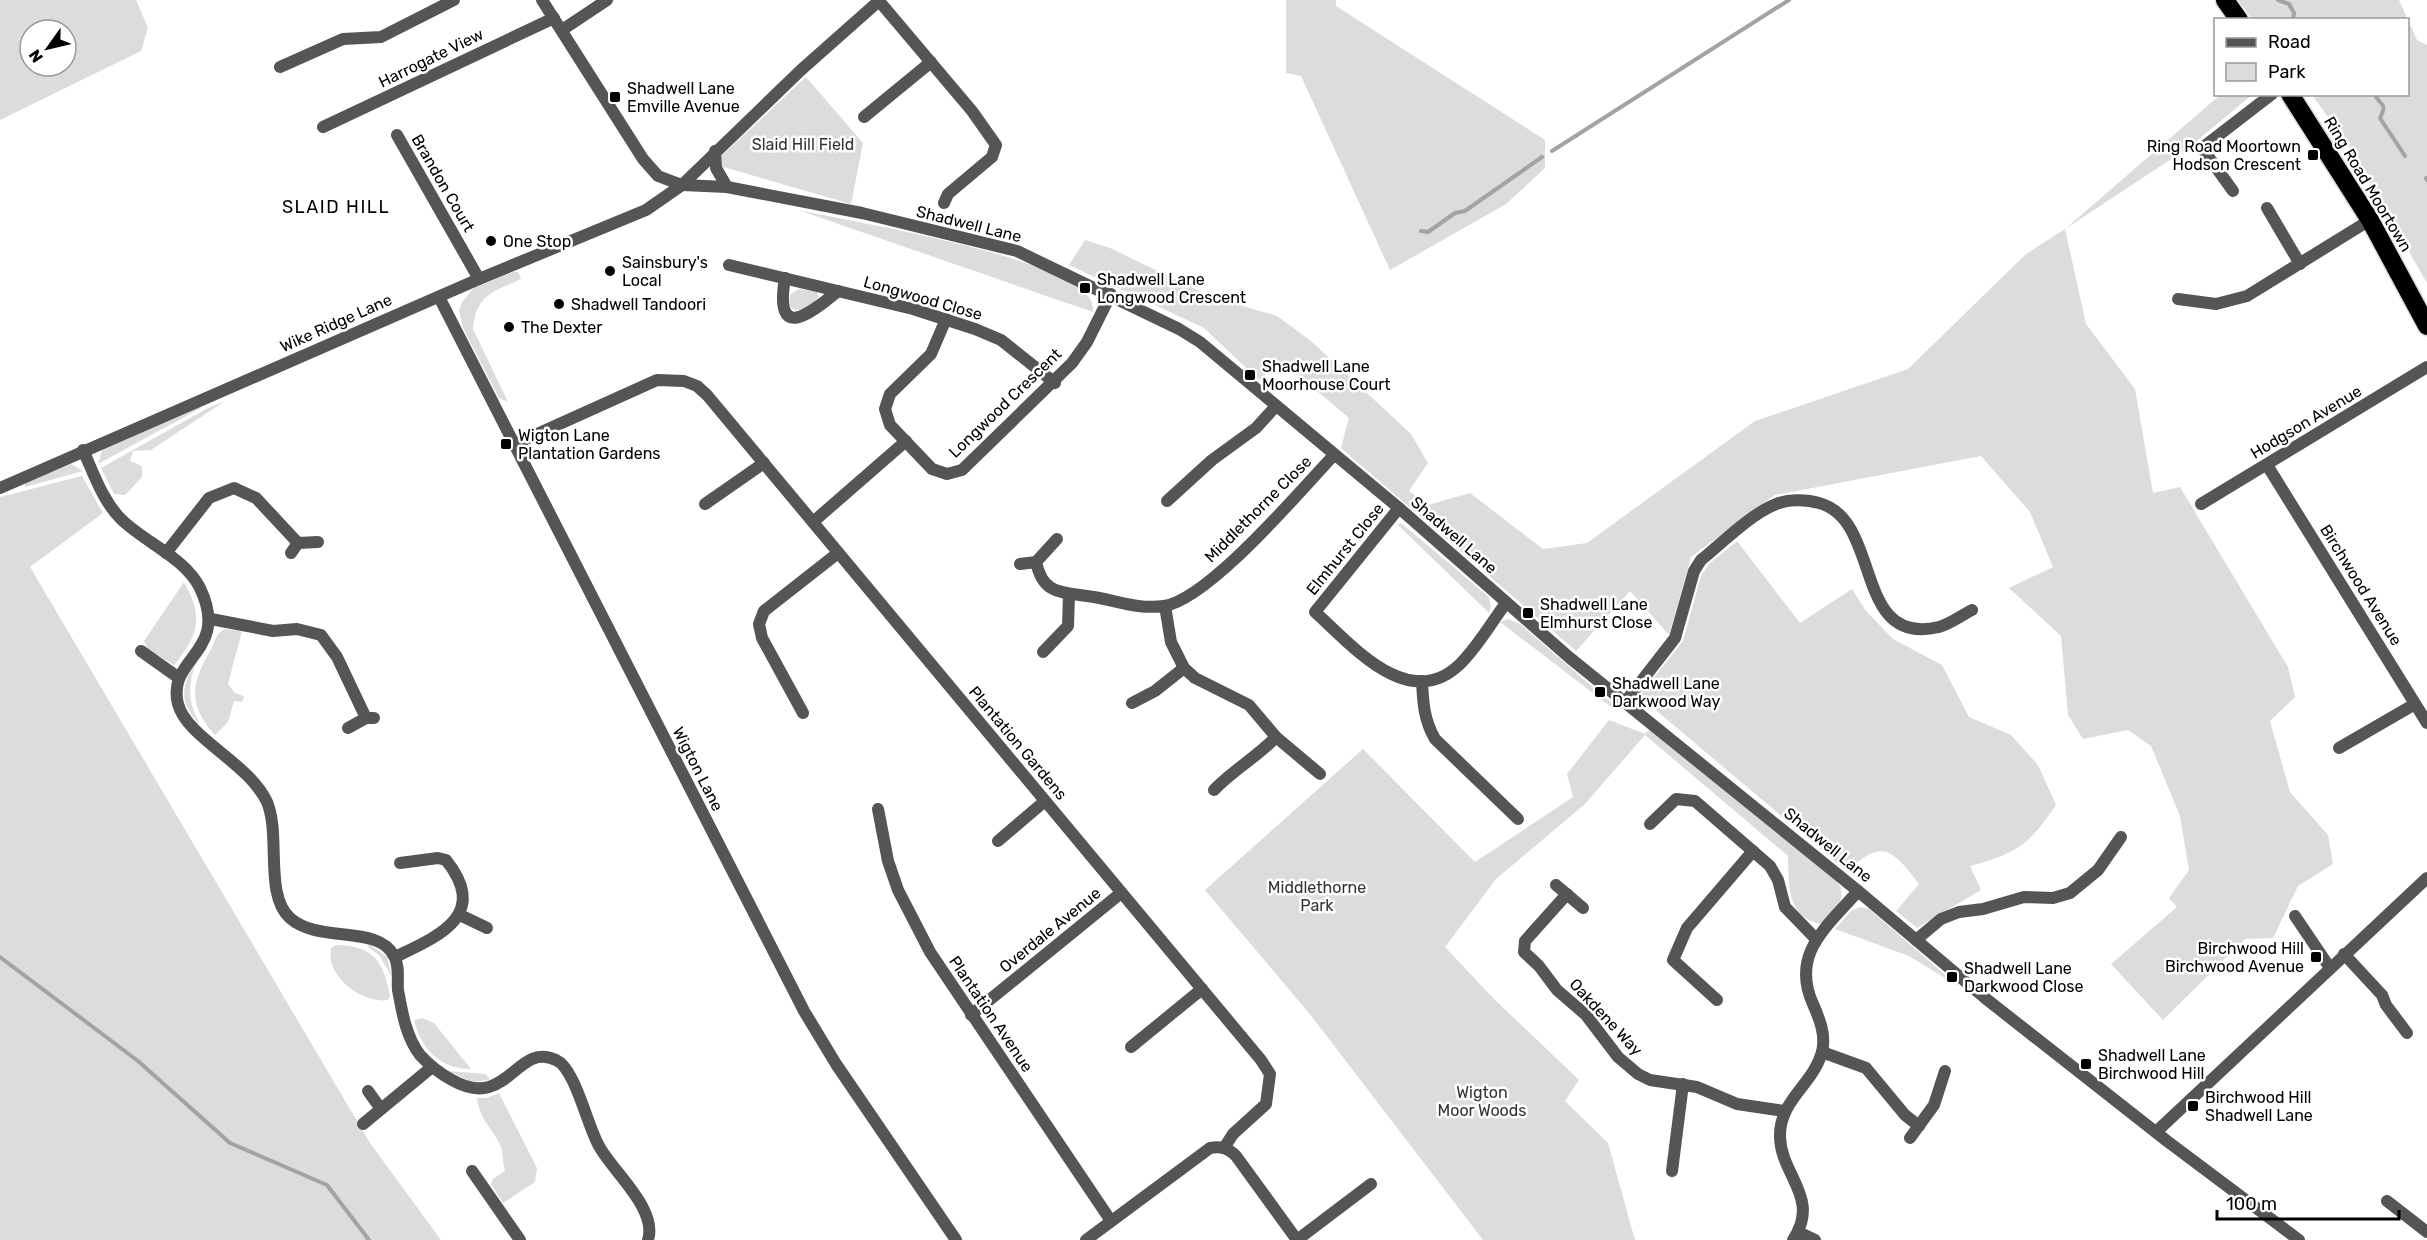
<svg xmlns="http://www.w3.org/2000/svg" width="2427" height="1240" font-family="Rubik,sans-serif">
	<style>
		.green { fill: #dcdcdc; fill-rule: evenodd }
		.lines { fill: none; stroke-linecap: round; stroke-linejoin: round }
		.stream { stroke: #a3a3a3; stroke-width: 4 }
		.highway-casing { stroke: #dbdbdb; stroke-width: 21 }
		.minor { stroke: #555; stroke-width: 12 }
		.highway { stroke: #000; stroke-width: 18 }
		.poi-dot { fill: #000; stroke: #fff; stroke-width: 2 }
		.labels { text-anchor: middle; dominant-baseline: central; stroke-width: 5; stroke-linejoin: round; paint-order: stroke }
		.street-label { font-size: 16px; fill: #000; stroke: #fff }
		.poi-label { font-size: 16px; fill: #000; stroke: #fff; text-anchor: start }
		.park-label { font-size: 16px; fill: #333; stroke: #fff }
		.neighbourhood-label { font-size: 18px; letter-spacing: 1.5px; fill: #000; stroke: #fff }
	</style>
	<rect width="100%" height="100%" fill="#fff"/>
	<g class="green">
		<path d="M0,0H136L148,28L141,51L0,120ZM30,30H66V66H30Z"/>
		<polygon points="1286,0 1336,0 1336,6 1545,140 1545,168 1506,204 1390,270 1301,76 1286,73"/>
		<polygon points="2238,0 2399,0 2417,40 2427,45 2427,283 2344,139 2312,95 2408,94 2408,20 2252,19"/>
		<polygon points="806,77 863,143 851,204 713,164"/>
		<polygon points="2220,95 2252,95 2188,148 2065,229 2086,324 2135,389 2153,493 2180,487 2288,667 2295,697 2270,721 2290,792 2328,835 2333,864 2298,886 2273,938 2245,939 2163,1020 2111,964 2177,907 2169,898 2189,870 2180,816 2151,746 2128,730 2083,739 2068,715 2061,636 2009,588 2053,567 2030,512 1981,456 1775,495 1691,557 1669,635 1630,591 1576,651 1341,448 1349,418 1283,362 1259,380 1204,328 1069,265 1085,240 1110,248 1212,297 1277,316 1311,341 1411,434 1428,463 1409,491 1428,505 1470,493 1543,549 1587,543 1755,421 1908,369 2026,254 2065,229"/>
		<path d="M798,210C858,223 1051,254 1087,295C1092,300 1093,306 1093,312Z"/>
		<path d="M513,272H518L521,279C493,292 476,294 473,329L508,402L499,398L463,328L459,311L462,302L474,288Z"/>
		<path d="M799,289L817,292L819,296C811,312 782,318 791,294Z"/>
		<polygon points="225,401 151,450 133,451 130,461 142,466 142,477 125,495 114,494 101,468 206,409"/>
		<polygon points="201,407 201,408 98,464 102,450"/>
		<polygon points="71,464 83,471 25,487 25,483"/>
		<polygon points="82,476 103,513 30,567 370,1143 441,1240 0,1240 0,497"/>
		<polygon points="1401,523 1489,597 1491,607 1489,613 1398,525"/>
		<path d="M1737,541L1800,623L1852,589L1866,611L1893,639L1942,665L1969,717L2011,735L2038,765L2056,805C2029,845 2016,854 1970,866L1981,890L1917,928L1896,911L1919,884C1894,851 1881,836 1848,872L1639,696L1683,641L1701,576L1709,564Z"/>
		<path d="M184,582C204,617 198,636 174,665L148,649L144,641Z"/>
		<polygon points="1508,619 1520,624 1617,708 1615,710 1500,622"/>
		<path d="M224,629L242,631L228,684L235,693L244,696L242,702L234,701L228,722L215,735C189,706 190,686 209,653C214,644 215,635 224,629Z"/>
		<path d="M195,665C187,688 189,704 200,724C181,707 179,686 195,665Z"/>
		<path d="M1609,720L1645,734L1650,729L1835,880C1852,897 1833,911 1821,924C1786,917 1789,885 1788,856L1645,735L1585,804L1496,879L1445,947L1493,998L1579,1080L1565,1101L1608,1143L1635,1240H1483L1309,1013L1205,890L1363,749L1475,862L1573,797L1567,774Z"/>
		<polygon points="1860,907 1869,909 1958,986 1909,956 1835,929 1851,911"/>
		<polygon points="369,944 387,957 392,977 379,955 368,947"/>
		<path d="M336,945C374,946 383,961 390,996L388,1000C362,1004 325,976 331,948Z"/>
		<path d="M422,1018L434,1023L471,1069C440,1069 421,1049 414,1020Z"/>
		<polygon points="448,1071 486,1074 490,1080 472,1082"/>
		<path d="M499,1093L537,1168L535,1182L503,1203L491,1184L493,1179L505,1171C502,1163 504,1155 501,1147C493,1127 480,1122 477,1098H487Z"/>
	</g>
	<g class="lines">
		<g class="stream">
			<polyline points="2278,0 2289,4 2294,13 2293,20"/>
			<path d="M2375,94C2378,106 2389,101 2380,118L2405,156"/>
			<polyline points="1552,151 1789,0"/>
			<polyline points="2426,178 2427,180"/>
			<polyline points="1421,231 1428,232 1455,213 1465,211 1542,157"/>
			<polyline points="0,957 138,1061 230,1143 327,1185 369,1240"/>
		</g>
		<defs>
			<g id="highway">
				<polyline points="2225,0 2239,20"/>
				<polyline points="2290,94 2370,220 2427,326"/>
			</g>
		</defs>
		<use href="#highway" class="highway-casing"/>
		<g class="minor">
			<polyline points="542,0 643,159 658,176 682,185 727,187 862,213 1017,251 1179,329 1200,342 1399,508 1570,658 1858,891 1985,998 2167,1141 2299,1240"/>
			<polyline points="879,1 972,111 996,145 992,157 948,194 944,203"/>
			<polyline points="562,30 607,0"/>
			<polyline points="280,67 343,39 381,37 454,0"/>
			<polyline points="864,117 931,62"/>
			<polyline points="323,127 554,18"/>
			<polyline points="397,135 479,279"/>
			<polyline points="715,151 716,168 727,187"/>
			<polyline points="2233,191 2202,148 2272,94"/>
			<polyline points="2267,208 2300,264"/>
			<polyline points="729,265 913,309 975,329 1001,340 1055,383"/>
			<path d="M785,278C774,343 810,314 838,291"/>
			<polyline points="439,297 804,1011 836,1064 956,1240"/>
			<polyline points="2178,299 2216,304 2247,296 2370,220"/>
			<polyline points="946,319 931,354 890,394 885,409 890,425 932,469 947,474 962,470 1072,363 1087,342 1111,294"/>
			<polyline points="515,444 657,380 684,381 697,386 707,395 1261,1060 1270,1074 1266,1104 1233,1134 1224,1148"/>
			<path d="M83,450C94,474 103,502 122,520C146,543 185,558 200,588C231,653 166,657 178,704C187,738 249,763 267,802C281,835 264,895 290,918C319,944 378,924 394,956C400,967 397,979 398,990C402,1012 406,1037 420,1055C429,1065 441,1074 452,1080C508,1112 516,1041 556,1060C575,1068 587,1125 599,1146C613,1172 658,1209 648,1240"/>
			<polyline points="2267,465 2427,723"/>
			<polyline points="0,488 479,279 646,210 682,185 801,70 880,0"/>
			<polyline points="1167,501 1212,460 1256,428 1276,406"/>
			<polyline points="705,504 764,463"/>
			<polyline points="2201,504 2427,367"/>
			<path d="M1399,508L1315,612C1351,644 1408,713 1459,665C1477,648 1491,623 1506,603"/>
			<polyline points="813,522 906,441"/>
			<path d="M1057,539L1036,562C1043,594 1060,592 1087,596C1113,599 1136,610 1164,606C1209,599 1300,491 1334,455"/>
			<polyline points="166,553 209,498 234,488 256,498 298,543 318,542"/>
			<polyline points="291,553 298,543"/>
			<polyline points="1020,564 1036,562"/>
			<polyline points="1165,606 1171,642 1184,668 1195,678 1249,705 1276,737 1320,774"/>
			<polyline points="211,619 273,631 297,629 321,635 337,657 366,718"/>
			<polyline points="141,651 179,678"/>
			<polyline points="1043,652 1068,626 1069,595"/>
			<path d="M1422,681C1423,703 1424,720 1435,739L1518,819"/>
			<path d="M1626,701L1675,638L1694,571L1701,560C1722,543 1750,515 1774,505C1787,499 1806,499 1819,503C1883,520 1852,648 1939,627C1950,624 1962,615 1972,610"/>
			<polyline points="1132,703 1155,691 1184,668"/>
			<polyline points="803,713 762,638 759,624 764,611 838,553"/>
			<polyline points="348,728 366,718 374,718"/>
			<polyline points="2339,748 2415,704"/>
			<path d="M1214,790C1233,770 1257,757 1276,737"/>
			<polyline points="878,809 888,861 898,890 930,952 1111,1221"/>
			<polyline points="1650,824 1676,799 1695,801 1770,866 1778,880 1785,907 1816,939"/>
			<polyline points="998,841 1045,801"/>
			<polyline points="1556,885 1583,908"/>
			<polyline points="1567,894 1525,941 1524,952 1539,966 1557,990 1586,1015 1618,1057 1638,1074 1650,1080 1697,1087 1737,1104 1784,1111"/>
			<polyline points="460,915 487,928"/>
			<polyline points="2295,916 2330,968"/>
			<polyline points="1916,940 1941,919 1959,912 1983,909 2024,897 2053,898 2070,893 2098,870 2121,837"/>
			<polyline points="2344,954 2382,995 2386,1005 2407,1033"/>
			<path d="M395,957C439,936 490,915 446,860L438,858L400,863"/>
			<polyline points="1717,1000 1673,960 1687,928 1753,851"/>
			<polyline points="971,1015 1121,893"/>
			<polyline points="1131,1047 1202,989"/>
			<polyline points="1822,1052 1866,1068 1905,1115 1919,1126"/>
			<polyline points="368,1091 381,1109"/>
			<polyline points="363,1124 432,1067"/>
			<polyline points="2156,1132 2427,878"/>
			<polyline points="1910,1138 1934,1105 1945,1071"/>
			<polyline points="472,1171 520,1240"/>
			<polyline points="1672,1171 1683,1084"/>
			<polyline points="2387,1201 2427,1232"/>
			<polyline points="1798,1232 1815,1240"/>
			<path d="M1086,1240L1210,1148C1221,1146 1228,1148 1236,1156L1297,1240"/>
			<polyline points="1297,1240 1371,1184"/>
			<path d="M1793,1240C1821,1198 1781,1176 1780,1137C1779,1100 1813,1085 1822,1052C1826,1035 1820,1020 1813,1004C1790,953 1828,926 1858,891"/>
		</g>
		<use href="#highway" class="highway"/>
	</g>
	<g class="poi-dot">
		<rect x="609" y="91" width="12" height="12" rx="3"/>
		<rect x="2307" y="149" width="12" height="12" rx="3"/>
		<circle cx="491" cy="241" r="6"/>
		<circle cx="610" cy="271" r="6"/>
		<rect x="1079" y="282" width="12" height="12" rx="3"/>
		<circle cx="559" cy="304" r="6"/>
		<circle cx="509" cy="327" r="6"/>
		<rect x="1244" y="369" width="12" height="12" rx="3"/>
		<rect x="500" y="438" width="12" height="12" rx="3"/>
		<rect x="1522" y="607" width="12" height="12" rx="3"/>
		<rect x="1594" y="686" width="12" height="12" rx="3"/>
		<rect x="2310" y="951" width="12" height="12" rx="3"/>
		<rect x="1946" y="971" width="12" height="12" rx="3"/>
		<rect x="2080" y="1058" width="12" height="12" rx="3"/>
		<rect x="2187" y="1100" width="12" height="12" rx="3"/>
	</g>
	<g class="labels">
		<g class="street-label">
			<text transform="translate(431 58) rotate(-26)">Harrogate View</text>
			<text transform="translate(443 183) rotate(60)">Brandon Court</text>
			<text transform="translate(2368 184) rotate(59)">Ring Road Moortown</text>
			<text transform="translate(969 224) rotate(14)">Shadwell Lane</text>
			<text transform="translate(923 298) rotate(16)">Longwood Close</text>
			<text transform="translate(336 323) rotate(-24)">Wike Ridge Lane</text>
			<text transform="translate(1005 403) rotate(-44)">Longwood Crescent</text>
			<text transform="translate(2306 422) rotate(-31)">Hodgson Avenue</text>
			<text transform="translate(1258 509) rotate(-45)">Middlethorne Close</text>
			<text transform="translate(1454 535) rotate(41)">Shadwell Lane</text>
			<text transform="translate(1345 549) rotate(-51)">Elmhurst Close</text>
			<text transform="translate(2361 585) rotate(58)">Birchwood Avenue</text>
			<text transform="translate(1018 743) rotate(50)">Plantation Gardens</text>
			<text transform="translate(698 769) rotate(63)">Wigton Lane</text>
			<text transform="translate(1828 845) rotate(39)">Shadwell Lane</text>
			<text transform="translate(1050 930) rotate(-39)">Overdale Avenue</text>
			<text transform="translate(991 1014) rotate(56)">Plantation Avenue</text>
			<text transform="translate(1606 1017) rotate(47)">Oakdene Way</text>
		</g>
		<g class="poi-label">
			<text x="627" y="88">Shadwell Lane<tspan x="627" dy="18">Emville Avenue</tspan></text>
			<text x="2301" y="146" text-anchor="end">Ring Road Moortown<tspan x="2301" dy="18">Hodson Crescent</tspan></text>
			<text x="503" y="241">One Stop</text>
			<text x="622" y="262">Sainsbury's<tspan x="622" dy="18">Local</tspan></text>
			<text x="1097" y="279">Shadwell Lane<tspan x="1097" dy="18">Longwood Crescent</tspan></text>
			<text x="571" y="304">Shadwell Tandoori</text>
			<text x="521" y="327">The Dexter</text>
			<text x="1262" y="366">Shadwell Lane<tspan x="1262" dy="18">Moorhouse Court</tspan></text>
			<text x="518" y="435">Wigton Lane<tspan x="518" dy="18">Plantation Gardens</tspan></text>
			<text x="1540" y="604">Shadwell Lane<tspan x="1540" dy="18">Elmhurst Close</tspan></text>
			<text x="1612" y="683">Shadwell Lane<tspan x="1612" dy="18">Darkwood Way</tspan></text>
			<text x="2304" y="948" text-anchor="end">Birchwood Hill<tspan x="2304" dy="18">Birchwood Avenue</tspan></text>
			<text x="1964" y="968">Shadwell Lane<tspan x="1964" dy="18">Darkwood Close</tspan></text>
			<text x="2098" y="1055">Shadwell Lane<tspan x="2098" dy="18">Birchwood Hill</tspan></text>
			<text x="2205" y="1097">Birchwood Hill<tspan x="2205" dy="18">Shadwell Lane</tspan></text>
		</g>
		<g class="park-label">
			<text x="803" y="144">Slaid Hill Field</text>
			<text x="1317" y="887">Middlethorne<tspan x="1317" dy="18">Park</tspan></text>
			<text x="1482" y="1092">Wigton<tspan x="1482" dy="18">Moor Woods</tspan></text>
		</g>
		<g class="neighbourhood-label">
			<text x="336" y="207">SLAID HILL</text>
		</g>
	</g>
	<rect x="2214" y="18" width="195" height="78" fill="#ffffff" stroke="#999999" stroke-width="1.5"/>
	<rect x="2226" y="38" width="30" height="9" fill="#555555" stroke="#999999" stroke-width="1.5"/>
	<text x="2268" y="48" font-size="18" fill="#000000">Road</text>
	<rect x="2226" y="63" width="30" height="18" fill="#dcdcdc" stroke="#999999" stroke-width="1.5"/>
	<text x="2268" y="78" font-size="18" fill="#000000">Park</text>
	<g transform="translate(48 48) rotate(236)"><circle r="28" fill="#ffffff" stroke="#999999" stroke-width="1.5"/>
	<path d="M0-4.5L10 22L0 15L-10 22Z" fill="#000000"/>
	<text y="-9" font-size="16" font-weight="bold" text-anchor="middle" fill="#000000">N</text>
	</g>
	<path d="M2217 1210v9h182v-9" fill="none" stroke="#000000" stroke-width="3"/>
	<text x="2226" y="1210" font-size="18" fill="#000000" stroke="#ffffff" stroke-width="4.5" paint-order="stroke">100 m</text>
</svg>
